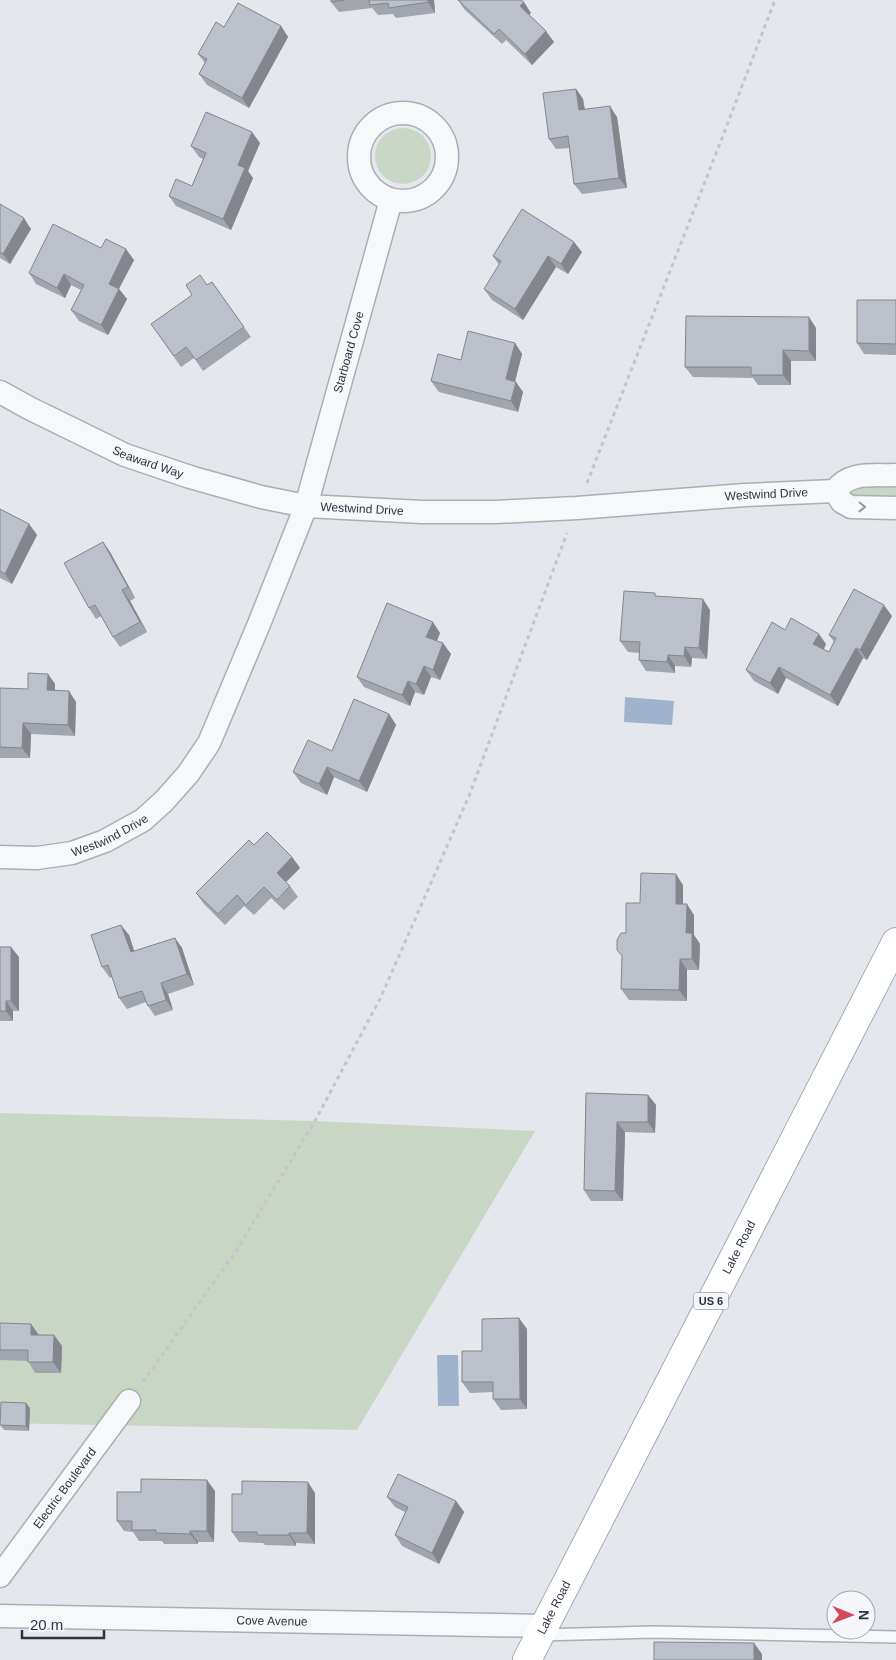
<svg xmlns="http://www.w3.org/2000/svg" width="896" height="1660" font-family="Arial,sans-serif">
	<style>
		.green { fill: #c9d6c5 }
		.water { fill: #9fb4cc }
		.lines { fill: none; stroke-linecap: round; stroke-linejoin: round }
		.service-casing { stroke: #a9aeb7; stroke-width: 14 }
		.minor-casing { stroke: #a9aeb7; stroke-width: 25 }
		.primary-casing { stroke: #a3abb8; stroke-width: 30 }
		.path { stroke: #c2c5cb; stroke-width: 3; stroke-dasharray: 4 4; stroke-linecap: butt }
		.service { stroke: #f7f8fa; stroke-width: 11 }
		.minor { stroke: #f7f8fa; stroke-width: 22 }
		.primary { stroke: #fff; stroke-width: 28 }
		.wall { fill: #a1a5ae }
		.shaded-wall { fill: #83868d }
		.building { fill: #bbc0ca; stroke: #83868d }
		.oneway { stroke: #9196a0 }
		.labels { text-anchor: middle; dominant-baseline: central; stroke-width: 5; stroke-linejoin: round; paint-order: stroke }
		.shield { fill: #f4f6f9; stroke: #676e7b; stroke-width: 1 }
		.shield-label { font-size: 11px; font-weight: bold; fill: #2b3445 }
		.street-label { font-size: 12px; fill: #2b3445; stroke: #f4f6f9 }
	</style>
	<rect width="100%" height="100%" fill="#e4e7ec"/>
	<g class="green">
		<circle cx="403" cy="156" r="28"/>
		<polygon points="896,482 896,500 851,499 843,488"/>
		<polygon points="0,1113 315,1121 535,1131 357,1430 0,1423"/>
	</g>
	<g class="water">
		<polygon points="625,697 674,701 672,725 624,722"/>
		<polygon points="437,1355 458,1355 459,1406 438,1406"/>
	</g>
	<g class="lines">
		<defs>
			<polyline id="service" points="540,1635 654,1632 896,1637"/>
			<g id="minor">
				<circle cx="403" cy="157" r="44"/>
				<path id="s1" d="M0,392L29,408L125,455L190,477L261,497L306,506L391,200"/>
				<polyline points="835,491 842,502 851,507 896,508"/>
				<path d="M835,491C849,471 873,476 896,475"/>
				<path id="s2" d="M0,857L37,858L72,853L105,841L143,820L164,801L188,774L209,743L259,624L306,506L422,512H495L577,508L745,495L835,491"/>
				<path id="s3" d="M0,1576L129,1401"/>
				<path id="s4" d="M0,1616L544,1626"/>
			</g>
			<g id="primary">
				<path id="s5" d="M527,1660L896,942"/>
			</g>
		</defs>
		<use href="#service" class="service-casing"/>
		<use href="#minor" class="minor-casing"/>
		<use href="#primary" class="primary-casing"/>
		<g class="path">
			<polyline points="587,483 719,146 775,0"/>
			<polyline points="143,1382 236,1251 315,1121 381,997 469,796 567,533"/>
		</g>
		<use href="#service" class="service"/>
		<use href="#minor" class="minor"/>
		<use href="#primary" class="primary"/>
	</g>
	<g class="wall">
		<polygon points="331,0 434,0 435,13 396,18 393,14 378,15 372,8 339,12 331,2"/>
		<polygon points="458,0 531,13 529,15 554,42 532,65 506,40 502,44 464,9"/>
		<polygon points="281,26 288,37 249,108 207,85 199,74 205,63 198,54 224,27"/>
		<polygon points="576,89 583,99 585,109 617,117 627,188 582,194 574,184 569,148 556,149 549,139"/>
		<polygon points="260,143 248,171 253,178 231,230 176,206 169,196 192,186 203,159 199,157 191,146"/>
		<polygon points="0,204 31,229 10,264 0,258"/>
		<polygon points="101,248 134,260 119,289 127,299 108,335 79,321 71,310 81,290 71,285 65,298 36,284 29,273"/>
		<polygon points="582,252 568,274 556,267 523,320 492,300 484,289 499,265 493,256"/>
		<polygon points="212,282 251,337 203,371 194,358 181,367 151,324"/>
		<polygon points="896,300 896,355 864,354 857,343"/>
		<polygon points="816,328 816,361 791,361 791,385 758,385 753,378 693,377 685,367"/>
		<polygon points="515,343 522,354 515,382 523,392 518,412 439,392 431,381 461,360"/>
		<polygon points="0,509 29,524 37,535 12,584 0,578"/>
		<polygon points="103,542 110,552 135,598 130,601 147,632 120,647 113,637 101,616 96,619 89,608"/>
		<polygon points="657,596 710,610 707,659 692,658 691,667 675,666 675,673 646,671 639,660 639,653 628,652 620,641"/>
		<polygon points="892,616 867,660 863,658 838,706 786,678 778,694 754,681 746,670 785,630 826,644 824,649 829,652 834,642 829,635"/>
		<polygon points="440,633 437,641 451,654 440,680 431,677 424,695 415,692 410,706 364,687 357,677"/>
		<polygon points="48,674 55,684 55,691 76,702 75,736 31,734 30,758 0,758 0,688 28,689"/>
		<polygon points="389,714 396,725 367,792 334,777 327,795 301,783 293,772 332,751"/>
		<polygon points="254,845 292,857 300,868 286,882 290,886 298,897 284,910 271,898 254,915 244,906 225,925 204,904 196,893"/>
		<polygon points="683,885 683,904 694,915 694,935 700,944 699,970 687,970 687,1001 629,1000 621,989 626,933 640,903"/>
		<polygon points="129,935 134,951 175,938 182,948 194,985 168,994 173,1010 155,1016 148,1006 146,1002 127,1009 119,998 112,977 110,978 102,967"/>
		<polygon points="0,947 19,957 19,1011 13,1011 13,1021 0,1021"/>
		<polygon points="586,1093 648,1095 656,1105 655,1133 625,1132 623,1201 591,1201 584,1190"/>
		<polygon points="0,1323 39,1335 54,1335 62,1346 61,1373 35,1373 28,1361 0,1360"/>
		<polygon points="527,1329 527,1409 501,1410 493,1399 493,1392 470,1393 462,1382 482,1351"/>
		<polygon points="30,1408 29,1431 4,1430 0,1425"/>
		<polygon points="215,1491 214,1542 198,1542 198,1544 164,1544 162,1541 139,1541 133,1532 124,1531 117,1521 141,1492"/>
		<polygon points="315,1493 315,1544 296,1543 296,1546 265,1545 263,1543 239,1542 232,1532"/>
		<polygon points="387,1497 456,1501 464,1512 439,1564 402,1546 395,1535 405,1512 395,1507"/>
	</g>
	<g class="shaded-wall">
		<polygon points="428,0 434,0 435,13 428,2"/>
		<polygon points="524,2 531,13 527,17 520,6"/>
		<polygon points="281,26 288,37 249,108 242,98"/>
		<polygon points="546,31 554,42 532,65 525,54"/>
		<polygon points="576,89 583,99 586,121 579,110"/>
		<polygon points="610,106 617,117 627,188 619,178"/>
		<polygon points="252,132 260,143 248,171 253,178 231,230 223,219 238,165"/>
		<polygon points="24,218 31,229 10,264 3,254"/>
		<polygon points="574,242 582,252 568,274 561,264"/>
		<polygon points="126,249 134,260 116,294 109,284"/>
		<polygon points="548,256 556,267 523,320 515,309"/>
		<polygon points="64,274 71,285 65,298 57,288"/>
		<polygon points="119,289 127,299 108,335 101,325"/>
		<polygon points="809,317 816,328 816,361 809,351"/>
		<polygon points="515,343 522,354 513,389 506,379"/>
		<polygon points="783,350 791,361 791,385 783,375"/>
		<polygon points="516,382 523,392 518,412 511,401"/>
		<polygon points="29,524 37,535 12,584 5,574"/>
		<polygon points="103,542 110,552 135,598 128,587"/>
		<polygon points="122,590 130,601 147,632 140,622"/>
		<polygon points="703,599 710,610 707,659 699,648"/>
		<polygon points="884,605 892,616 867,660 860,650"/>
		<polygon points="433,622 440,633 434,647 426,637"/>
		<polygon points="819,634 826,644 821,654 813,644"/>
		<polygon points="443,643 451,654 440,680 433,670"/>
		<polygon points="685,647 692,658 691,667 684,656"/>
		<polygon points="856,648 863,658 838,706 830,695"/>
		<polygon points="668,655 675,666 675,673 667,662"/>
		<polygon points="424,666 431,677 424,695 416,684"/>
		<polygon points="779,667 786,678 778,694 770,683"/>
		<polygon points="48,674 55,684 55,701 47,690"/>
		<polygon points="408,681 415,692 410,706 402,695"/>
		<polygon points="69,691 76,702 75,736 68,725"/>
		<polygon points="389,714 396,725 367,792 359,781"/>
		<polygon points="23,723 31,734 30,758 22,748"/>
		<polygon points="327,767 334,777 327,795 319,784"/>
		<polygon points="292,857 300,868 284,884 277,873"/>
		<polygon points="676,874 683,885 683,915 676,904"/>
		<polygon points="687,904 694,915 694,935 700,944 699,970 692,959 686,933"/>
		<polygon points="121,925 129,935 138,963 131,952"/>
		<polygon points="175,938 182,948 194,985 187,974"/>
		<polygon points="11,947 19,957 19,1011 11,1001"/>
		<polygon points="680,959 687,970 687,1001 679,990"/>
		<polygon points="161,983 168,994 173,1010 166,1000"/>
		<polygon points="6,1001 13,1011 13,1021 6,1011"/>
		<polygon points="648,1095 656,1105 655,1133 648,1122"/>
		<polygon points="617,1122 625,1132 623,1201 615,1191"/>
		<polygon points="519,1318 527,1329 527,1409 520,1399"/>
		<polygon points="31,1324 39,1335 31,1335"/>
		<polygon points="54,1335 62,1346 61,1373 53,1362"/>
		<polygon points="26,1403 30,1408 29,1431 26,1426"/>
		<polygon points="207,1480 215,1491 214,1542 207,1531"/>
		<polygon points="308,1482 315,1493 315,1544 307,1533"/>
		<polygon points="456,1501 464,1512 439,1564 432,1553"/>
		<polygon points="190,1531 198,1542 198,1544 190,1534"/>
		<polygon points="289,1533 296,1543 296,1546 289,1535"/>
		<polygon points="754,1643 762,1654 762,1660 754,1660"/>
	</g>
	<g class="building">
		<polygon points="331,0 344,0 331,2"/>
		<polygon points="369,0 428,0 428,2 389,8 388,3 370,5"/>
		<polygon points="458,0 521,0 524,2 520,6 546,31 525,54 499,29 494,34"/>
		<polygon points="238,3 281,26 242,98 199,74 207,59 198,54 216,22 224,27"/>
		<polygon points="576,89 579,110 610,106 619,178 574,184 568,136 549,139 543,93"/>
		<polygon points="206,112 252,132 238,165 245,168 223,219 169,196 176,179 192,186 206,153 191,146"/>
		<polygon points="0,204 24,218 3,254 0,252"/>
		<polygon points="522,209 574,242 561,264 548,256 515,309 484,289 501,261 493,256"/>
		<polygon points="53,224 101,248 106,239 126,249 109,284 119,289 101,325 71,310 84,285 64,274 57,288 29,273"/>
		<polygon points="200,275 207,285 212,282 244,327 196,360 186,347 174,356 151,324 192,295 186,285"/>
		<polygon points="857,300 896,300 896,344 857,343"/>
		<polygon points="686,316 809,317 809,351 783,350 783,375 751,375 751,367 685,367"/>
		<polygon points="468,331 515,343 506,379 516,382 511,401 431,381 438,354 461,360"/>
		<polygon points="0,509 29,524 5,574 0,571"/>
		<polygon points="103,542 128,587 122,590 140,622 113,637 95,605 89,608 64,563"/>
		<polygon points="854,589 884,605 860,650 856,648 830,695 779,667 770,683 746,670 772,622 785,630 791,618 819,634 813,644 829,652 836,638 829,635"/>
		<polygon points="624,591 655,593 655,596 703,599 699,648 685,647 684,656 668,655 667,662 639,660 640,642 620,641"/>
		<polygon points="387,603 433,622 426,637 443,643 433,670 424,666 416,684 408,681 402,695 357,677"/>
		<polygon points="28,673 48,674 47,690 69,691 68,725 23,723 22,748 0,747 0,688 28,689"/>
		<polygon points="354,699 389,714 359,781 327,767 319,784 293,772 308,740 332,751"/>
		<polygon points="267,832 292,857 277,873 290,886 277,900 264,887 246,905 237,895 218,914 196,893 249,840 254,845"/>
		<polygon points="641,873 676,874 676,904 687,904 686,933 692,933 692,959 680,959 679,990 621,989 622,956 617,950 617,940 621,933 626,933 626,903 640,903"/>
		<polygon points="121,925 131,952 175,938 187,974 161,983 166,1000 148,1006 142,991 119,998 108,965 102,967 91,935"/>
		<polygon points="0,947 11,947 11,1001 6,1001 6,1011 0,1011"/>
		<polygon points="586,1093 648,1095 648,1122 617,1122 615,1191 584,1190"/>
		<polygon points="519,1318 520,1399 493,1399 493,1382 462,1382 462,1351 482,1351 482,1319"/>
		<polygon points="0,1323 31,1324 31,1335 54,1335 53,1362 28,1362 28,1350 0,1350"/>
		<polygon points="1,1402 26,1403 26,1426 0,1425"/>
		<polygon points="398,1474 456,1501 432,1553 395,1535 408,1507 387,1497"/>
		<polygon points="141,1479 207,1480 207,1531 190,1531 190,1534 156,1533 156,1530 132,1530 132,1521 117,1521 117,1492 141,1492"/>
		<polygon points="242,1481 308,1482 307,1533 289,1533 289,1535 257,1535 257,1532 232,1532 232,1494 242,1494"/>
		<polygon points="654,1642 754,1643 754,1660 654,1660"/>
	</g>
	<defs><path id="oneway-chevron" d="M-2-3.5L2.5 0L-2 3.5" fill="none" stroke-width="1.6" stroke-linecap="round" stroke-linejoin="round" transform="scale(1.25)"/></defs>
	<use class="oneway" href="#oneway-chevron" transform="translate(862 507) rotate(1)"/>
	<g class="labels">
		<rect class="shield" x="693.5" y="1292.5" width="35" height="17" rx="4"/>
		<g class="shield-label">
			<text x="711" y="1301">US 6</text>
		</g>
		<g class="street-label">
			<text stroke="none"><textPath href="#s1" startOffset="488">Starboard Cove</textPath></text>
			<text stroke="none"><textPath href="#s1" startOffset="164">Seaward Way</textPath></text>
			<text stroke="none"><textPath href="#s2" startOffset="970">Westwind Drive</textPath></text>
			<text stroke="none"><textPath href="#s2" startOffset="565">Westwind Drive</textPath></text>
			<text stroke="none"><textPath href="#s2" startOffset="114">Westwind Drive</textPath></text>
			<text stroke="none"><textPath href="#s5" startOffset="464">Lake Road</textPath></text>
			<text stroke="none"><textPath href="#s3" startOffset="109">Electric Boulevard</textPath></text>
			<text stroke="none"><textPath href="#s5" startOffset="59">Lake Road</textPath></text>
			<text stroke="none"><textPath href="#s4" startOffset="272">Cove Avenue</textPath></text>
		</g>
	</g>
	<g transform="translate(851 1615) rotate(91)"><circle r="24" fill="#f4f6f9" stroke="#a4a8b1"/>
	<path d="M0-4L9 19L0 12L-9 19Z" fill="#d1495b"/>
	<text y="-8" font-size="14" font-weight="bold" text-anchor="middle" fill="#2b3445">N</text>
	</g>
	<path d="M22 1630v8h82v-8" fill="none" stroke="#2b3445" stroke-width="2.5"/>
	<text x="30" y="1630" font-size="15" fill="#2b3445" stroke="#f4f6f9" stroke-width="4" paint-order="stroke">20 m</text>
</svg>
